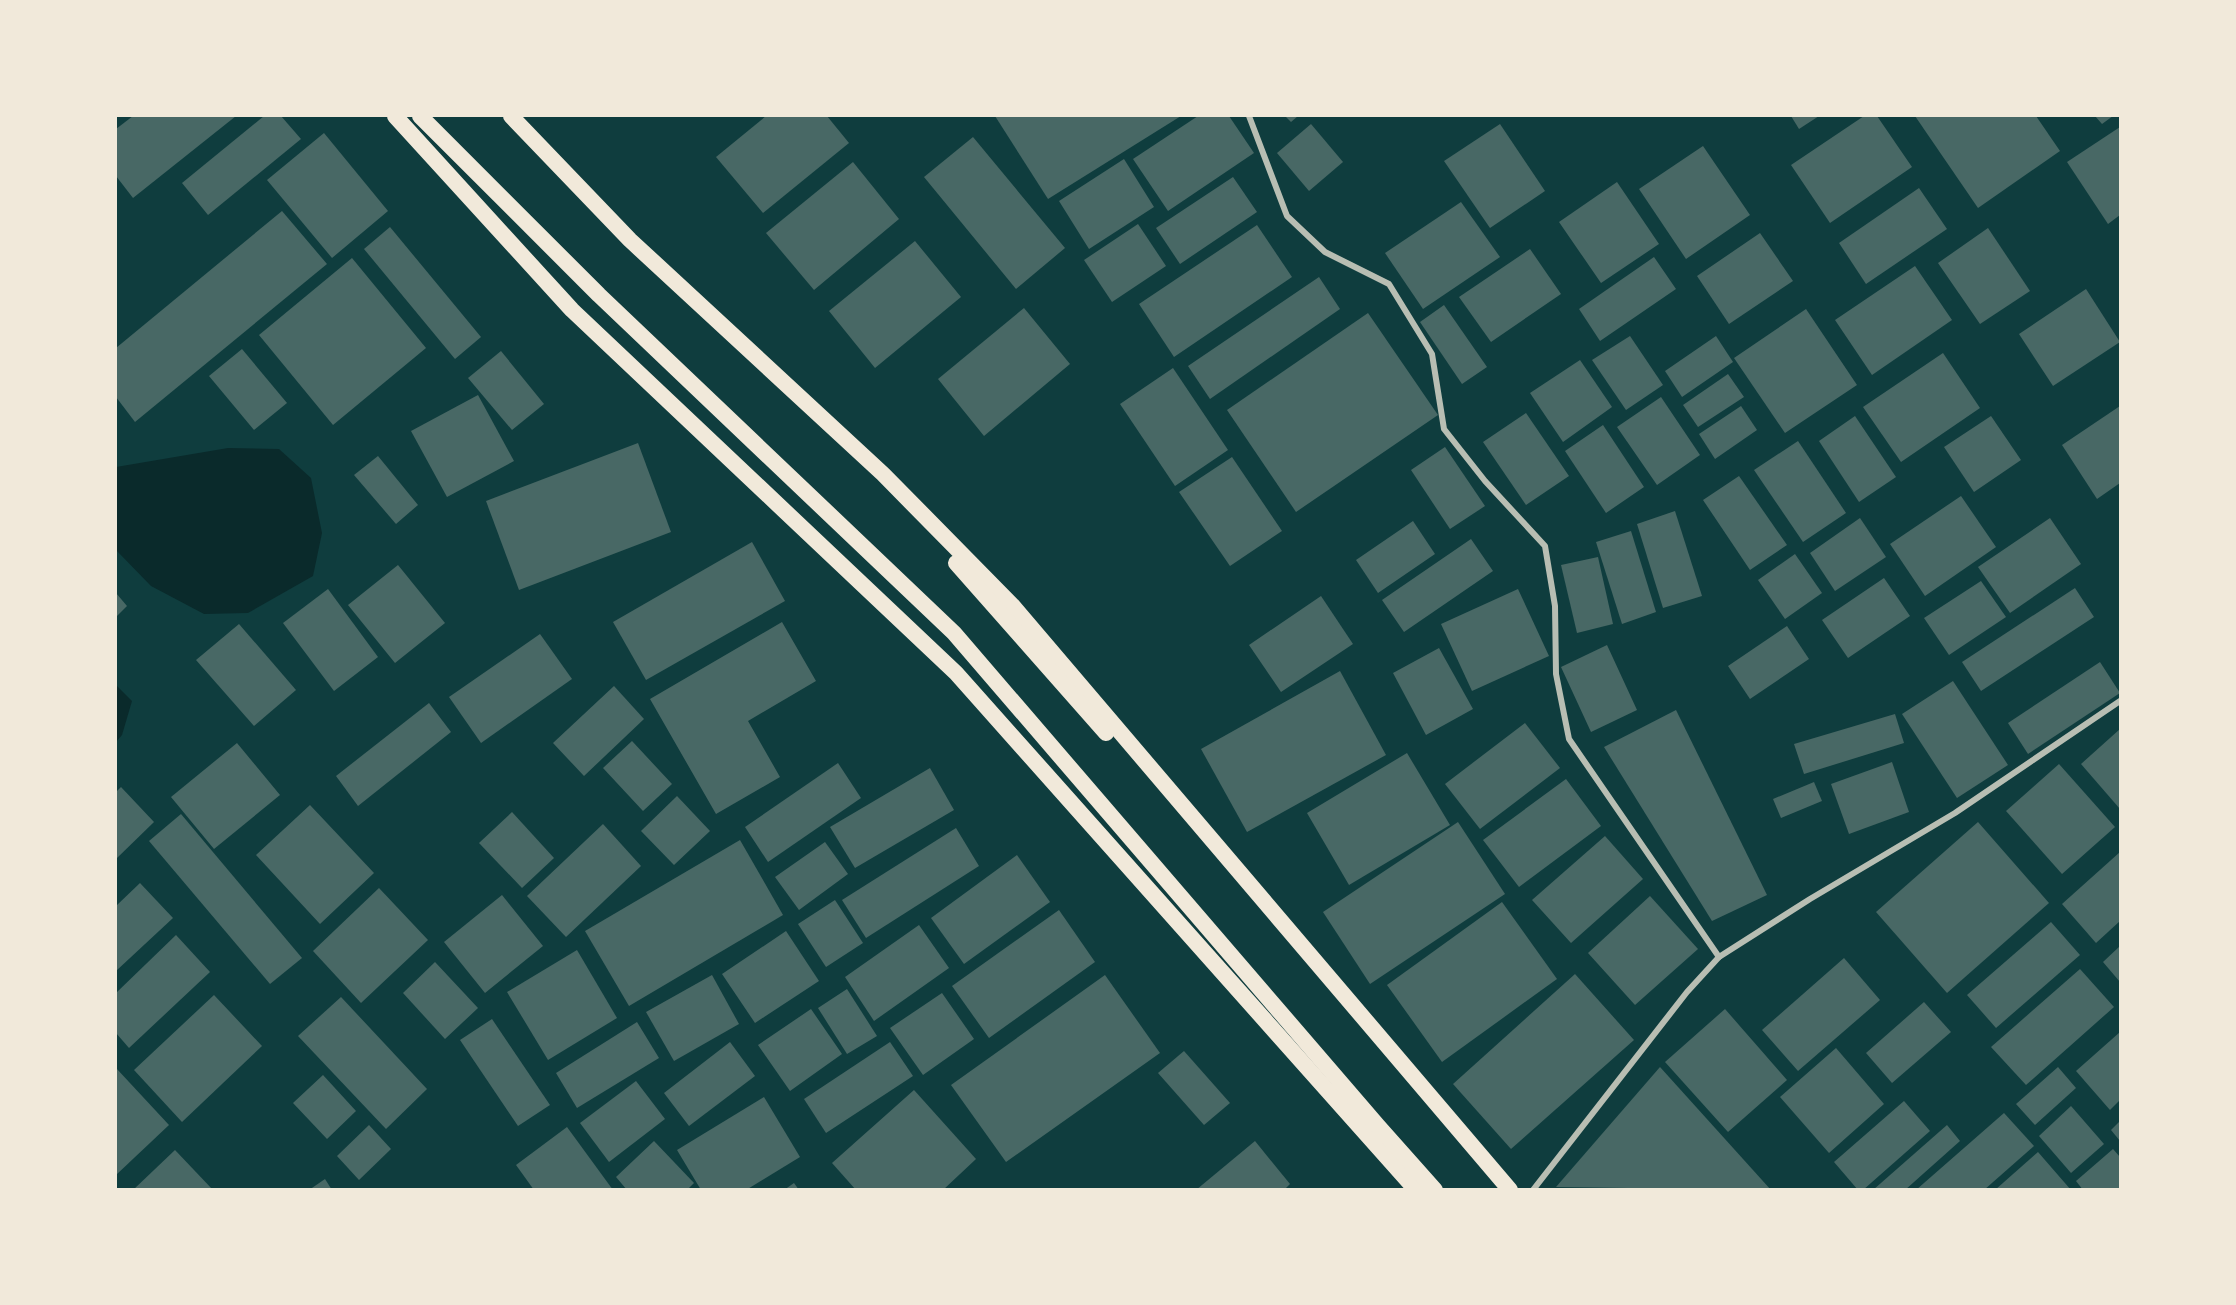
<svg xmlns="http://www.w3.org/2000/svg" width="2236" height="1305" font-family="'Alegreya Sans',sans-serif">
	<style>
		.water { fill: #0a2a2b }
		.building { fill: #486865 }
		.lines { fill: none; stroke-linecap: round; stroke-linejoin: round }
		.minor { stroke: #b8beb3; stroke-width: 6 }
		.trunk { stroke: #f1e9da; stroke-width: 16 }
	</style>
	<rect width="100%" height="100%" fill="#0f3d3e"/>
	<g class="water">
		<polygon points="228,448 279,449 311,478 322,533 313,576 248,613 204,614 151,586 116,550 116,467"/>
		<polygon points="116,685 132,701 122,735 116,742"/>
	</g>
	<g class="building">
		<polygon points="133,116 236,116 133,198 116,176 116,129"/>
		<polygon points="264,116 281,116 301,139 208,215 182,183"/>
		<polygon points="766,116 827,116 849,143 763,213 716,157"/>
		<polygon points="995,116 1181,116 1048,199"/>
		<polygon points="1198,116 1229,116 1254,153 1168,211 1133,159"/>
		<polygon points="1285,116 1298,116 1291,122"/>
		<polygon points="1791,116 1819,116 1799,129"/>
		<polygon points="1864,116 1877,116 1912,167 1830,223 1791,165"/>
		<polygon points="1915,116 2036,116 2060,151 1978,208"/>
		<polygon points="2095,116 2113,116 2102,124"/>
		<polygon points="1311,124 1343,162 1309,191 1277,153"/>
		<polygon points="1500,124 1545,191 1490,228 1444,161"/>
		<polygon points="2120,127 2120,215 2108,224 2067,162"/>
		<polygon points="324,133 388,211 332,258 267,180"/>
		<polygon points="973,137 1065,248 1016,289 924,177"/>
		<polygon points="1703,146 1750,215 1686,259 1639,189"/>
		<polygon points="1124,159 1154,207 1089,249 1059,201"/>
		<polygon points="853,162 899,219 814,290 766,233"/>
		<polygon points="1233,177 1257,212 1180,264 1156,228"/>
		<polygon points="1617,182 1659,244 1601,283 1559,222"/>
		<polygon points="1919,188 1947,229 1866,284 1839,243"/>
		<polygon points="1461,202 1500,257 1423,309 1385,253"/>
		<polygon points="282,211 327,264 135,422 116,397 116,348"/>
		<polygon points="1138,224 1166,266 1112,302 1084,260"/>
		<polygon points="1257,225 1292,277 1174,357 1139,304"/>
		<polygon points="390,227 481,337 455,359 364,249"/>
		<polygon points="1988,228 2030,291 1980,324 1938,263"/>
		<polygon points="1760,233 1793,281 1729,324 1697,276"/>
		<polygon points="915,241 961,297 875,368 829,311"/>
		<polygon points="1530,249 1561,294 1491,342 1459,297"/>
		<polygon points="1654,257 1676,289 1600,341 1579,309"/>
		<polygon points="352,258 426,348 333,425 259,335"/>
		<polygon points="1915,266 1952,320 1872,375 1835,320"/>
		<polygon points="1319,277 1340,309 1210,399 1188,366"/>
		<polygon points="2086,289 2120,342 2053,386 2019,334"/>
		<polygon points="1444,305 1487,367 1462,384 1420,322"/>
		<polygon points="1024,308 1070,364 984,436 938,379"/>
		<polygon points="1806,309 1857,385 1785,433 1734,358"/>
		<polygon points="1368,313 1438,415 1296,512 1227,410"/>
		<polygon points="1630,336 1663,385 1626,410 1592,360"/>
		<polygon points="1716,336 1733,362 1682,397 1665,371"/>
		<polygon points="242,349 287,403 254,430 209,376"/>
		<polygon points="501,351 544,404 512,430 468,378"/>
		<polygon points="1943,353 1980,408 1901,462 1863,407"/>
		<polygon points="1580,360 1612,407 1563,442 1530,393"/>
		<polygon points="1173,368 1228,450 1175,486 1120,404"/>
		<polygon points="1728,374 1744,397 1698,427 1683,405"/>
		<polygon points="478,395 514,461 447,497 411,431"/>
		<polygon points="1661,397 1700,455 1657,485 1617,427"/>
		<polygon points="1741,406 1757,430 1715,459 1699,434"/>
		<polygon points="2120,406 2120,483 2097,499 2062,445"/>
		<polygon points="1526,413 1569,476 1526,505 1483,442"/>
		<polygon points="1855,416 1896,477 1859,502 1819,441"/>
		<polygon points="1991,416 2021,460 1974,492 1944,447"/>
		<polygon points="1603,425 1644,487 1606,513 1565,451"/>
		<polygon points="1798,441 1846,513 1803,542 1754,470"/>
		<polygon points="638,443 671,532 519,590 486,501"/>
		<polygon points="1445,447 1485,506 1450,529 1411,470"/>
		<polygon points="378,456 418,505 396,524 354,475"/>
		<polygon points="1232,457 1282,531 1230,566 1179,492"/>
		<polygon points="1739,476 1787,545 1750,570 1703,500"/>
		<polygon points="1961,496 1996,547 1925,596 1890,544"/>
		<polygon points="1675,511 1702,596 1663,608 1637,524"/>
		<polygon points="1860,518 1886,557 1835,591 1810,553"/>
		<polygon points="2050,518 2081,564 2010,613 1978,567"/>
		<polygon points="1413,521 1435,554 1378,593 1356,560"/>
		<polygon points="1631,531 1656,612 1622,624 1596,542"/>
		<polygon points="1471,539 1493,571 1404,632 1382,600"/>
		<polygon points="752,542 785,601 646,680 613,622"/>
		<polygon points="1795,554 1822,593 1785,619 1758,580"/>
		<polygon points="1598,557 1613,624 1577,633 1561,565"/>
		<polygon points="398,565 445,623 395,663 348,605"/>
		<polygon points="1884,578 1910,616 1848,658 1822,620"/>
		<polygon points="1981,581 2006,617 1949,655 1924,618"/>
		<polygon points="2075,588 2094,617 1981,691 1962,662"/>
		<polygon points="328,589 378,657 334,691 283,623"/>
		<polygon points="1518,589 1549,656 1472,691 1441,624"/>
		<polygon points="116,593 127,606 116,617"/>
		<polygon points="1321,596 1353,644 1281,692 1249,645"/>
		<polygon points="782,622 816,681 748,721 780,777 716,814 650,699"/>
		<polygon points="239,624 296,690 254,726 196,660"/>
		<polygon points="1787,626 1809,659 1750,699 1728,666"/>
		<polygon points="540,634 572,679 481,743 449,697"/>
		<polygon points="1607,645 1637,710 1591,732 1561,667"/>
		<polygon points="1439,648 1473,709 1426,735 1393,673"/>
		<polygon points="2100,662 2120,693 2028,754 2008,723"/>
		<polygon points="1340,671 1386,755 1247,832 1201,749"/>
		<polygon points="1953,681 2008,765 1957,798 1902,714"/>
		<polygon points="614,686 644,719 584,776 553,743"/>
		<polygon points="429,703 451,732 358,806 336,776"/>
		<polygon points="1676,710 1767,895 1712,921 1604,747"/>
		<polygon points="1895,714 1904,743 1804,774 1794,744"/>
		<polygon points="1525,723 1560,768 1480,829 1445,784"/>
		<polygon points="2120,729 2120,809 2081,764"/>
		<polygon points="632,741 672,784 643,811 603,768"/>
		<polygon points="237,743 280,795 214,849 171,797"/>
		<polygon points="1407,753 1450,825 1349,885 1307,813"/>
		<polygon points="1892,762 1909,812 1849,834 1831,784"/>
		<polygon points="838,763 861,798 768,862 745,827"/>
		<polygon points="2059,764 2115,827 2062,874 2006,811"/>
		<polygon points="930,768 954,810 855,868 830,827"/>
		<polygon points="1566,779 1601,826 1519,887 1483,840"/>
		<polygon points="1814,782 1822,801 1781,818 1773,799"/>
		<polygon points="121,787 154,822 116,859 116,792"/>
		<polygon points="677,796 710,831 674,865 641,831"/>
		<polygon points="310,805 374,873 320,924 256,855"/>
		<polygon points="512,812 554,858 522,888 479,843"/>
		<polygon points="181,814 302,958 270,984 149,841"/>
		<polygon points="1458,822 1505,894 1370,984 1323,912"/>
		<polygon points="1978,822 2049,903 1947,993 1876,912"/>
		<polygon points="603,824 641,866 566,937 527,896"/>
		<polygon points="956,828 979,866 866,938 842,900"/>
		<polygon points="1605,836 1643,879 1571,943 1532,900"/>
		<polygon points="740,840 783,915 629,1006 585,931"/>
		<polygon points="825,842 848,874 799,910 775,877"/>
		<polygon points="2120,852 2120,921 2096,943 2062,904"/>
		<polygon points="1017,855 1050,902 964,964 931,918"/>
		<polygon points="140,883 173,918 116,971 116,906"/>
		<polygon points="379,888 428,940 361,1003 313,951"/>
		<polygon points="502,895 543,946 485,993 444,942"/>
		<polygon points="1650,896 1698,949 1635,1005 1588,953"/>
		<polygon points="835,900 863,943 826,967 798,924"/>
		<polygon points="1502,902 1557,979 1442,1062 1387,985"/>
		<polygon points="1059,910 1095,962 989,1038 952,986"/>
		<polygon points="2051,922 2080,955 1996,1028 1967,995"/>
		<polygon points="919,925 949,968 874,1021 845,977"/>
		<polygon points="786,931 819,981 755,1023 722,974"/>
		<polygon points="176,935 210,972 129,1048 116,1033 116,993"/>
		<polygon points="2120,946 2120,982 2103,962"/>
		<polygon points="577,950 617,1018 548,1060 507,992"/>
		<polygon points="1844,958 1880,1000 1798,1071 1762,1030"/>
		<polygon points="435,962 478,1008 445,1039 403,993"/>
		<polygon points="2080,969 2114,1007 2026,1085 1991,1047"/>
		<polygon points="1575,974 1634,1040 1511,1149 1453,1084"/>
		<polygon points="712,975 739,1024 674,1061 646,1012"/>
		<polygon points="1105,975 1160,1053 1006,1162 951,1085"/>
		<polygon points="847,989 877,1036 847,1054 818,1008"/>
		<polygon points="942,993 974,1039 923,1075 890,1028"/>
		<polygon points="214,995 262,1046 182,1122 134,1070"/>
		<polygon points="341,997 427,1089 386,1129 298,1036"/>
		<polygon points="1924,1002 1951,1032 1892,1083 1866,1053"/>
		<polygon points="811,1009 842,1054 790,1091 758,1045"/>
		<polygon points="1725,1009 1787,1080 1728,1132 1665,1062"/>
		<polygon points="492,1019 550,1105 518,1126 460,1040"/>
		<polygon points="637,1022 659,1058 577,1108 556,1073"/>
		<polygon points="2120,1032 2120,1100 2110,1110 2076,1071"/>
		<polygon points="730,1042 755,1076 689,1126 664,1093"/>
		<polygon points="890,1042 913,1076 826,1133 804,1099"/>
		<polygon points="1836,1048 1884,1104 1829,1153 1780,1097"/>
		<polygon points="1184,1051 1230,1103 1204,1125 1158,1073"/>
		<polygon points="1660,1067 1771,1190 1556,1187"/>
		<polygon points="2058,1067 2076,1088 2035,1125 2016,1104"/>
		<polygon points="116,1068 169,1125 116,1175"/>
		<polygon points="323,1075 356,1111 327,1139 293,1103"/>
		<polygon points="636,1081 665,1119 609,1162 580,1123"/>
		<polygon points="914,1090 976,1159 943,1190 856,1190 832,1163"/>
		<polygon points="764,1097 800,1157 746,1190 701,1190 677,1150"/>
		<polygon points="1904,1101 1930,1131 1863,1190 1858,1190 1834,1162"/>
		<polygon points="2071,1106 2104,1144 2071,1173 2039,1136"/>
		<polygon points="2004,1113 2034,1146 1984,1190 1916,1190"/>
		<polygon points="2120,1121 2120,1141 2111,1130"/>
		<polygon points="369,1125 391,1149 359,1180 337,1156"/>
		<polygon points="1947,1125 1960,1141 1905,1190 1873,1190"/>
		<polygon points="567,1127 613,1190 534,1190 516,1165"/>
		<polygon points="654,1141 694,1183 687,1190 627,1190 616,1177"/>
		<polygon points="1255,1141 1290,1184 1284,1190 1196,1190"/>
		<polygon points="2113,1149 2120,1157 2120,1190 2083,1190 2076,1181"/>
		<polygon points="175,1150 213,1190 133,1190"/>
		<polygon points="2038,1152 2071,1190 1995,1190"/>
		<polygon points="325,1179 332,1190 309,1190"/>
		<polygon points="794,1183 799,1190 784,1190"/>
	</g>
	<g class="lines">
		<g class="minor">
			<polyline points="1249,116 1287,216 1325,252 1389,284 1432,354 1444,429 1485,481 1545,546 1555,606 1556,674 1569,739 1719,957"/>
			<polyline points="1533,1190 1687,992 1719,957 1810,899 1955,813 2120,701"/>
		</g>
		<g class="trunk">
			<polyline points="395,116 572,310 956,673 1416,1190"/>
			<polyline points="420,116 599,295 954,633 1378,1126 1435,1190"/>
			<polyline points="511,116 630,240 883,474 1012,605 1510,1190"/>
			<polyline points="956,563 1106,733"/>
		</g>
	</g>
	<rect width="2236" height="1305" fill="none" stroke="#f1e9da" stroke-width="234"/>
</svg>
